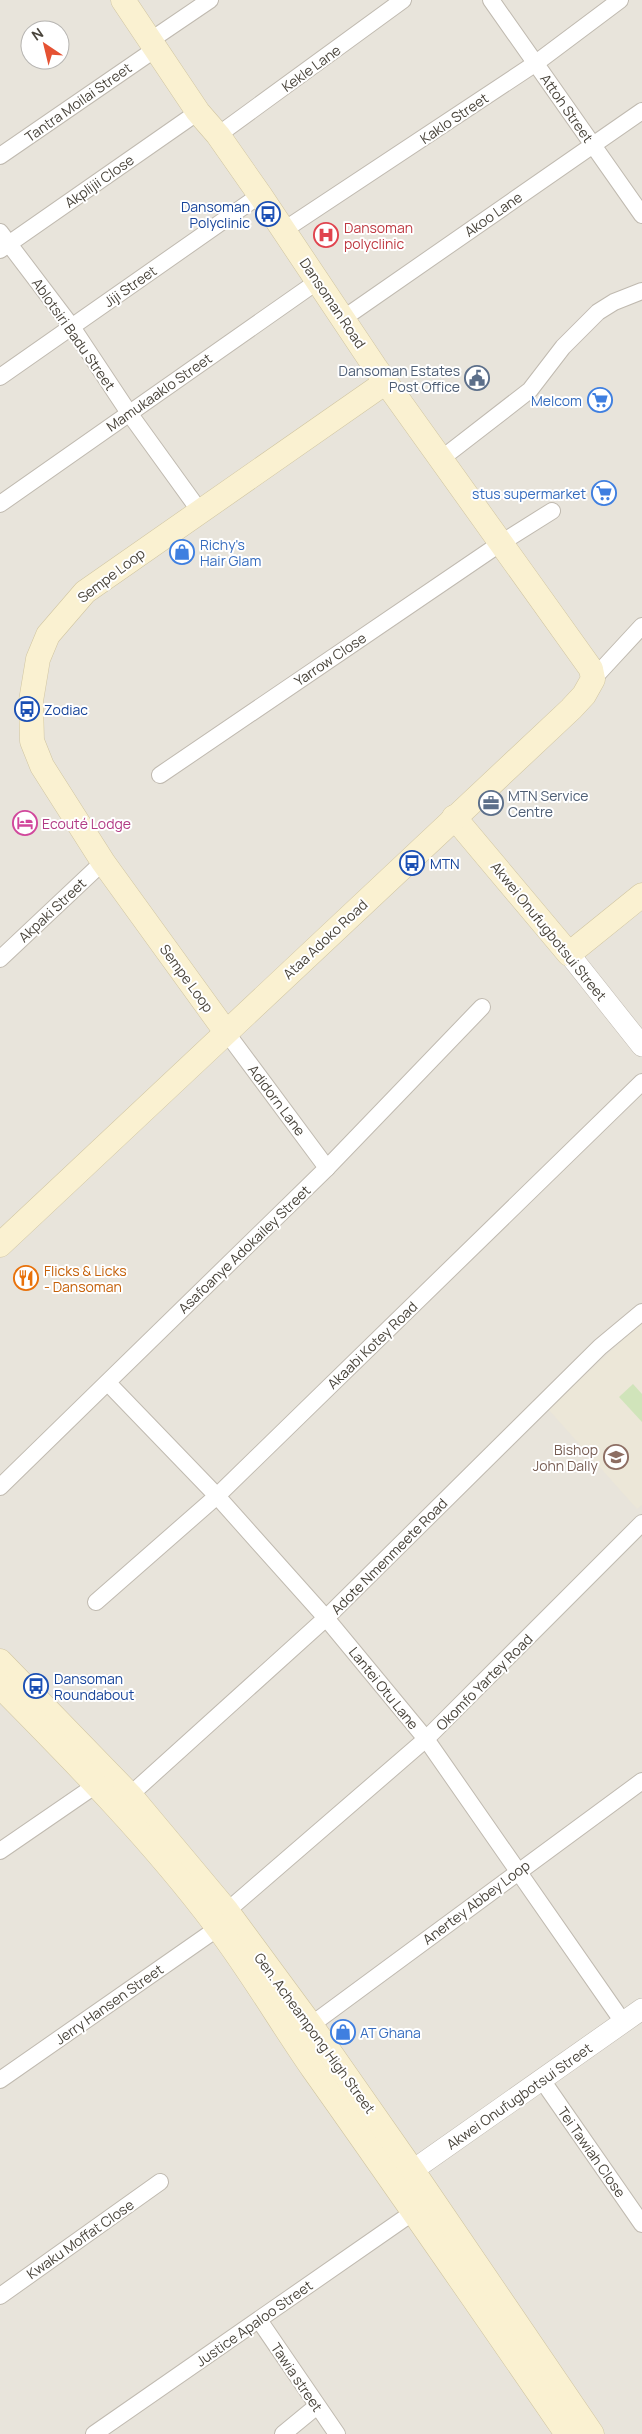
<svg xmlns="http://www.w3.org/2000/svg" width="642" height="2434" font-family="Manrope,sans-serif">
	<style>
		.residential { fill: #e8e4db; fill-rule: evenodd }
		.education { fill: #ece7d8 }
		.park { fill: #d0e4ba }
		.lines { fill: none; stroke-linecap: round; stroke-linejoin: round }
		.minor-casing { stroke: #c0bab0; stroke-width: 18 }
		.tertiary-casing { stroke: #c0bab0; stroke-width: 22 }
		.secondary-casing { stroke: #d0c5a1; stroke-width: 25 }
		.minor { stroke: #fff; stroke-width: 16 }
		.tertiary { stroke: #fff; stroke-width: 21 }
		.secondary { stroke: #faf1d1; stroke-width: 24 }
		.labels { text-anchor: middle; dominant-baseline: central; stroke-width: 4; stroke-linejoin: round; paint-order: stroke }
		.street-label { font-size: 14px; fill: #49443b; stroke: #fff }
		.transit-label { font-size: 14px; fill: #164399; stroke: #fff; text-anchor: start }
		.health-label { font-size: 14px; fill: #be3a42; stroke: #fff; text-anchor: start }
		.service-label { font-size: 14px; fill: #4e5e75; stroke: #fff; text-anchor: end }
		.shop-label { font-size: 14px; fill: #366cbe; stroke: #fff; text-anchor: end }
		.hotel-label { font-size: 14px; fill: #b23c85; stroke: #fff; text-anchor: start }
		.food-label { font-size: 14px; fill: #c56008; stroke: #fff; text-anchor: start }
		.education-label { font-size: 14px; fill: #785e54; stroke: #fff; text-anchor: end }
	</style>
	<rect width="100%" height="100%" fill="#f5f2ed"/>
	<path class="residential" d="M0,0H642V2434H0ZM30,30H60V60H30Z"/>
	<polygon class="education" points="642,1322 642,1505 637,1509 548,1409"/>
	<polygon class="park" points="633,1384 642,1394 642,1422 619,1397"/>
	<g class="lines">
		<defs>
			<g id="minor">
				<polyline points="491,0 642,215"/>
				<polyline points="151,40 210,0"/>
				<polyline points="218,135 403,0"/>
				<polyline points="0,156 157,48"/>
				<polyline points="284,230 536,63 620,0"/>
				<polyline points="0,232 72,327 129,413 199,510"/>
				<polyline points="0,250 198,112"/>
				<polyline points="344,318 642,111"/>
				<polyline points="0,377 260,195"/>
				<polyline points="441,459 530,390 563,347 598,312 614,302 642,291"/>
				<polyline points="0,504 318,281"/>
				<polyline points="593,679 642,626"/>
				<polyline points="160,775 501,543 552,511"/>
				<polyline points="0,959 103,862"/>
				<polyline points="226,1032 327,1168"/>
				<polyline points="108,1383 217,1496 326,1618 426,1739 623,2022"/>
				<polyline points="0,1487 327,1168 482,1007"/>
				<polyline points="96,1602 217,1496 642,1082"/>
				<polyline points="130,1795 326,1618 600,1347 642,1312"/>
				<polyline points="0,1851 96,1785"/>
				<polyline points="227,1911 426,1739 642,1523"/>
				<polyline points="311,2025 642,1781"/>
				<polyline points="0,2080 218,1928"/>
				<polyline points="542,2080 642,2224"/>
				<polyline points="0,2296 160,2182"/>
				<polyline points="259,2320 337,2434"/>
				<polyline points="94,2434 415,2211"/>
				<polyline points="283,2434 317,2406"/>
			</g>
			<g id="tertiary">
				<polyline points="569,954 642,1046"/>
				<polyline points="399,2180 642,2009"/>
			</g>
			<g id="secondary">
				<polyline points="454,817 569,954 642,895"/>
				<polyline points="226,1032 103,862 42,766 32,741 31,701 38,659 48,635 85,592 386,382"/>
				<polyline points="0,1245 571,709 584,695 593,679 591,669 375,367 260,195 218,135 198,112 123,0"/>
				<polyline points="0,1661 130,1795 227,1911 311,2025 413,2171 592,2434"/>
				<path d="M0,1686C76,1763 153,1841 218,1928C252,1973 281,2023 313,2069C399,2190 483,2312 567,2434"/>
			</g>
		</defs>
		<use href="#minor" class="minor-casing"/>
		<use href="#tertiary" class="tertiary-casing"/>
		<use href="#secondary" class="secondary-casing"/>
		<use href="#minor" class="minor"/>
		<use href="#tertiary" class="tertiary"/>
		<use href="#secondary" class="secondary"/>
	</g>
	<defs>
		<symbol id="bus-ring" viewBox="-11 -11 22 22"><circle r="9.5" fill="#fff" stroke="#1a4fb4" stroke-width="1.5"/><path d="M-5-6H5V4H4V6H2V4H-2V6H-4V4H-5ZM-3.5-4V0h7V-4ZM-3.5 1.2v1.5H-2V1.2ZM2 1.2v1.5H3.5V1.2Z" fill="#1a4fb4"/></symbol>
		<symbol id="hospital-ring" viewBox="-11 -11 22 22"><circle r="9.5" fill="#fff" stroke="#e0444e" stroke-width="1.5"/><path d="M-5-5h3v3.5h4V-5h3V5h-3V1.5h-4V5h-3Z" fill="#e0444e"/></symbol>
		<symbol id="civic-ring" viewBox="-11 -11 22 22"><circle r="9.5" fill="#fff" stroke="#5c6f8a" stroke-width="1.5"/><path d="M-.6-6.5H3V-4.5H.6V-3L4-1V1h2V6H-6V1h2V-1L-.6-3ZM-1.2 2.5V6h2.4V2.5Z" fill="#5c6f8a"/></symbol>
		<symbol id="supermarket-ring" viewBox="-11 -11 22 22"><circle r="9.5" fill="#fff" stroke="#3f7fe0" stroke-width="1.5"/><path d="M-6-5.5h2.5l.6 2H6L4.5 2H-2.5L-4.4-4H-6ZM-1.5 3.2a1.3 1.3 0 1 0 .1 0ZM3 3.2a1.3 1.3 0 1 0 .1 0Z" fill="#3f7fe0"/></symbol>
		<symbol id="shop-ring" viewBox="-11 -11 22 22"><circle r="9.5" fill="#fff" stroke="#3f7fe0" stroke-width="1.5"/><path d="M-5-2.5h2.3a2.7 3.5 0 0 1 5.4 0H5L5.5 6h-11ZM-1.5-2.5h3a1.5 2.3 0 0 0-3 0Z" fill="#3f7fe0"/></symbol>
		<symbol id="office-ring" viewBox="-11 -11 22 22"><circle r="9.5" fill="#fff" stroke="#5c6f8a" stroke-width="1.5"/><path d="M-6-3h4V-5.5h4V-3h4V5H-6ZM-1-4.5V-3h2v-1.5ZM-6 0V1H6V0Z" fill="#5c6f8a"/></symbol>
		<symbol id="hotel-ring" viewBox="-11 -11 22 22"><circle r="9.5" fill="#fff" stroke="#d1479c" stroke-width="1.5"/><path d="M-6-4.5h1.5V1H6V5H4.5V3h-9V5H-6ZM-4 0a1.8 1.8 0 1 1 3.6 0ZM.5 0V-2.5h3Q6-2.5 6 0Z" fill="#d1479c"/></symbol>
		<symbol id="restaurant-ring" viewBox="-11 -11 22 22"><circle r="9.5" fill="#fff" stroke="#e8710a" stroke-width="1.5"/><path d="M-5-6h1v4h1v-4h1v4h1v-4h1v5L-1.5 .5V6h-2V.5L-5-1ZM5-6V6H3V1.5H1.5Q1.5-4 5-6Z" fill="#e8710a"/></symbol>
		<symbol id="school-ring" viewBox="-11 -11 22 22"><circle r="9.5" fill="#fff" stroke="#8d6e63" stroke-width="1.5"/><path d="M0-5L7-2L0 1L-7-2ZM-4 1L0 2.5L4 1V4Q0 6-4 4Z" fill="#8d6e63"/></symbol>
	</defs>
	<g fill-rule="evenodd">
		<use href="#bus-ring" x="254" y="200" width="28" height="28"/>
		<use href="#hospital-ring" x="312" y="221" width="28" height="28"/>
		<use href="#civic-ring" x="463" y="364" width="28" height="28"/>
		<use href="#supermarket-ring" x="586" y="386" width="28" height="28"/>
		<use href="#supermarket-ring" x="590" y="479" width="28" height="28"/>
		<use href="#shop-ring" x="168" y="538" width="28" height="28"/>
		<use href="#bus-ring" x="13" y="695" width="28" height="28"/>
		<use href="#office-ring" x="477" y="789" width="28" height="28"/>
		<use href="#hotel-ring" x="11" y="809" width="28" height="28"/>
		<use href="#bus-ring" x="398" y="849" width="28" height="28"/>
		<use href="#restaurant-ring" x="12" y="1264" width="28" height="28"/>
		<use href="#school-ring" x="602" y="1443" width="28" height="28"/>
		<use href="#bus-ring" x="22" y="1672" width="28" height="28"/>
		<use href="#shop-ring" x="329" y="2018" width="28" height="28"/>
	</g>
	<g class="labels">
		<g class="street-label">
			<text transform="translate(311 68) rotate(-36)">Kekle Lane</text>
			<text transform="translate(78 102) rotate(-35)">Tantra Moilai Street</text>
			<text transform="translate(567 108) rotate(55)">Attoh Street</text>
			<text transform="translate(454 118) rotate(-34)">Kaklo Street</text>
			<text transform="translate(99 181) rotate(-35)">Akplijii Close</text>
			<text transform="translate(493 214) rotate(-35)">Akoo Lane</text>
			<text transform="translate(130 286) rotate(-35)">Jiji Street</text>
			<text transform="translate(333 303) rotate(56)">Dansoman Road</text>
			<text transform="translate(74 334) rotate(55)">Ablotsiri Badu Street</text>
			<text transform="translate(159 392) rotate(-35)">Mamukaaklo Street</text>
			<text transform="translate(111 575) rotate(-37)">Sempe Loop</text>
			<text transform="translate(330 659) rotate(-34)">Yarrow Close</text>
			<text transform="translate(52 910) rotate(-43)">Akpaki Street</text>
			<text transform="translate(549 931) rotate(51)">Akwei Onufugbotsui Street</text>
			<text transform="translate(325 939) rotate(-43)">Ataa Adoko Road</text>
			<text transform="translate(187 978) rotate(54)">Sempe Loop</text>
			<text transform="translate(277 1100) rotate(53)">Adidorn Lane</text>
			<text transform="translate(244 1249) rotate(-44)">Asafoanye Adokailey Street</text>
			<text transform="translate(372 1345) rotate(-44)">Akaabi Kotey Road</text>
			<text transform="translate(389 1556) rotate(-45)">Adote Nmenmeete Road</text>
			<text transform="translate(484 1682) rotate(-45)">Okomfo Yartey Road</text>
			<text transform="translate(384 1688) rotate(51)">Lantei Otu Lane</text>
			<text transform="translate(476 1902) rotate(-37)">Anertey Abbey Loop</text>
			<text transform="translate(109 2004) rotate(-35)">Jerry Hansen Street</text>
			<text transform="translate(315 2033) rotate(54)">Gen. Acheampong High Street</text>
			<text transform="translate(519 2096) rotate(-35)">Akwei Onufugbotsui Street</text>
			<text transform="translate(592 2152) rotate(55)">Tei Tawiah Close</text>
			<text transform="translate(80 2239) rotate(-35)">Kwaku Moffat Close</text>
			<text transform="translate(254 2323) rotate(-35)">Justice Apaloo Street</text>
			<text transform="translate(297 2377) rotate(56)">Tawia street</text>
		</g>
		<g class="transit-label">
			<text x="250" y="206" text-anchor="end">Dansoman<tspan x="250" dy="16">Polyclinic</tspan></text>
			<text x="44" y="709">Zodiac</text>
			<text x="430" y="863">MTN</text>
			<text x="54" y="1678">Dansoman<tspan x="54" dy="16">Roundabout</tspan></text>
		</g>
		<g class="health-label">
			<text x="344" y="227">Dansoman<tspan x="344" dy="16">polyclinic</tspan></text>
		</g>
		<g class="service-label">
			<text x="460" y="370">Dansoman Estates<tspan x="460" dy="16">Post Office</tspan></text>
			<text x="508" y="795" text-anchor="start">MTN Service<tspan x="508" dy="16">Centre</tspan></text>
		</g>
		<g class="shop-label">
			<text x="582" y="400">Melcom</text>
			<text x="586" y="493">stus supermarket</text>
			<text x="200" y="544" text-anchor="start">Richy's<tspan x="200" dy="16">Hair Glam</tspan></text>
			<text x="360" y="2032" text-anchor="start">AT Ghana</text>
		</g>
		<g class="hotel-label">
			<text x="42" y="823">Ecouté Lodge</text>
		</g>
		<g class="food-label">
			<text x="44" y="1270">Flicks &amp; Licks<tspan x="44" dy="16">- Dansoman</tspan></text>
		</g>
		<g class="education-label">
			<text x="598" y="1449">Bishop<tspan x="598" dy="16">John Dally</tspan></text>
		</g>
	</g>
	<g transform="translate(45 45) rotate(325)"><circle r="24" fill="#ffffff" stroke="#b6b4b1"/>
	<path d="M0-4L9 19L0 12L-9 19Z" fill="#e55233"/>
	<text y="-8" font-size="14" font-weight="bold" text-anchor="middle" fill="#49443b">N</text>
	</g>
</svg>
